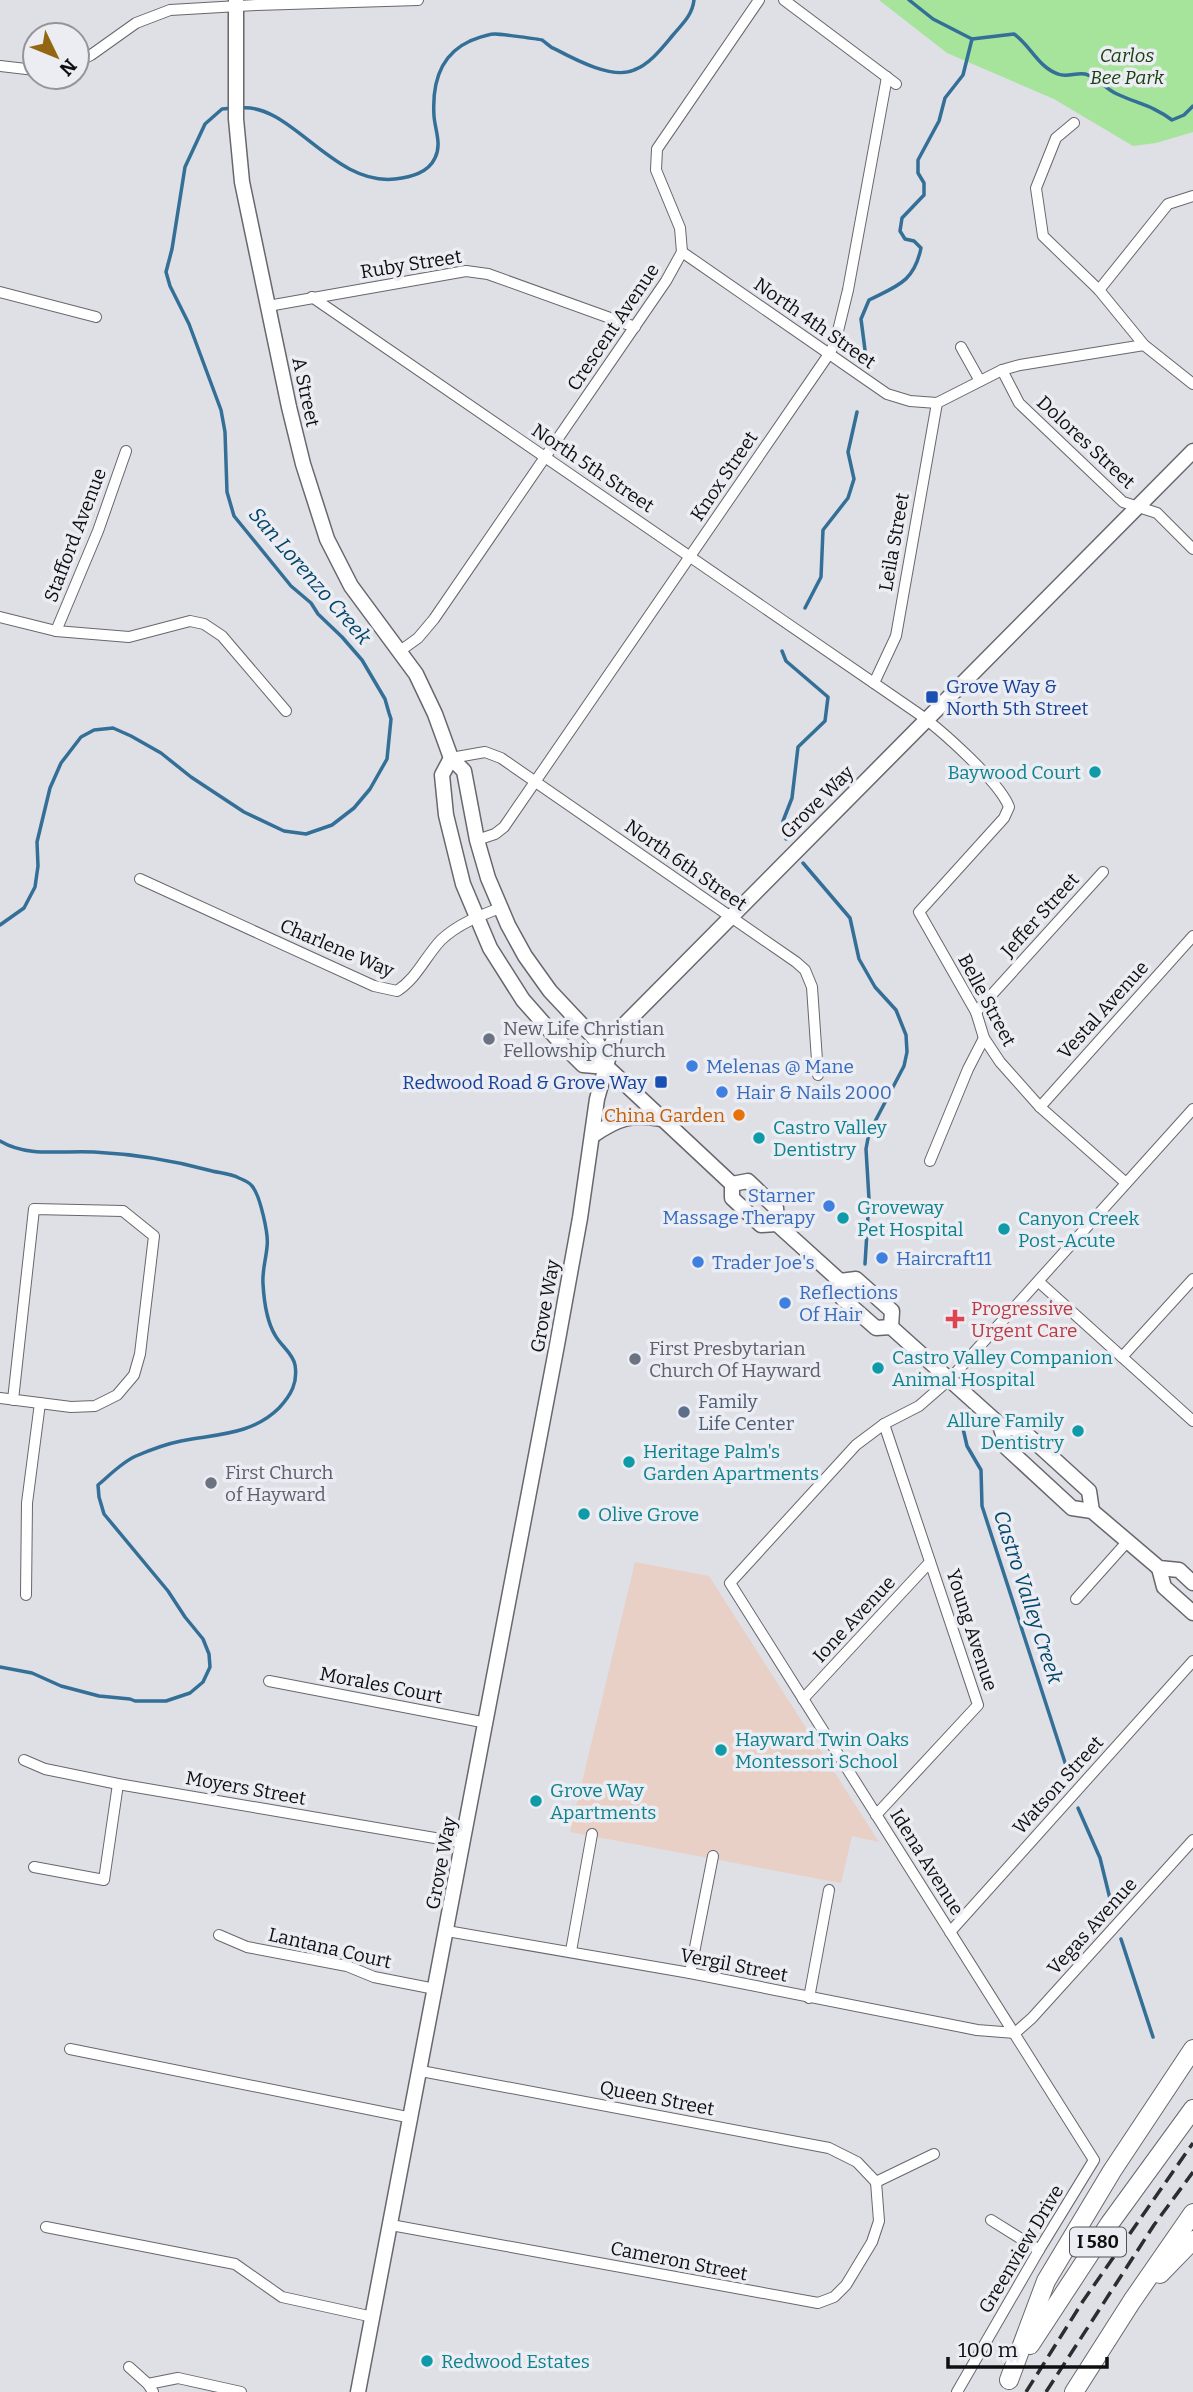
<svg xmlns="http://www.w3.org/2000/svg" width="1193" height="2392" font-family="Bitter,serif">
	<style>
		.education { fill: #e8d0c7 }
		.green { fill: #a6e39b }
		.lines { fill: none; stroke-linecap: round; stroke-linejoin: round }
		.stream { stroke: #336f96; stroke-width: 3.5 }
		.street-casing { stroke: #67676d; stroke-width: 12 }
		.secondary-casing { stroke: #67676d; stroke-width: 17 }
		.highway-casing { stroke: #67676d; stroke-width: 20 }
		.street { stroke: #fff; stroke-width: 10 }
		.secondary { stroke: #fff; stroke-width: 14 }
		.highway { stroke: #fff; stroke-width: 18 }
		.rail { stroke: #2d2d30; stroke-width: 3.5; stroke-dasharray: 14 7; stroke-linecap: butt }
		.transit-dot { fill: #1a4fb4; stroke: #ececf3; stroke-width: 2.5 }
		.culture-dot { fill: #0f9aa8; stroke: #ececf3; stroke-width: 2.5 }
		.worship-dot { fill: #6b7280; stroke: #ececf3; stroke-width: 2.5 }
		.shop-dot { fill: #3f7fe0; stroke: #ececf3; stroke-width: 2.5 }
		.food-dot { fill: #e8710a; stroke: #ececf3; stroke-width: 2.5 }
		.health-dot { fill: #e0444e; stroke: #ececf3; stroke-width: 2.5 }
		.service-dot { fill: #5c6f8a; stroke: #ececf3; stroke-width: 2.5 }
		.labels { text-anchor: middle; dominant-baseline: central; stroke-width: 7; stroke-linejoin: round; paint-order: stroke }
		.shield { fill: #ececf3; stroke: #515155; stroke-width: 2 }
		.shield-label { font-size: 18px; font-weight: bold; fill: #0f0f11 }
		.park-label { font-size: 19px; font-style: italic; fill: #184011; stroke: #ececf3 }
		.street-label { font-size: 19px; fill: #0f0f11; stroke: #ececf3 }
		.transit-label { font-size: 19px; fill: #164399; stroke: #ececf3; text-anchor: start }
		.culture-label { font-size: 19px; fill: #0d838f; stroke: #ececf3; text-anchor: start }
		.worship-label { font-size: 19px; fill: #5b616d; stroke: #ececf3; text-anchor: start }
		.shop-label { font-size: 19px; fill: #366cbe; stroke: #ececf3; text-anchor: start }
		.food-label { font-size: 19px; fill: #c56008; stroke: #ececf3; text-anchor: end }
		.health-label { font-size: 19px; fill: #be3a42; stroke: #ececf3; text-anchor: start }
		.service-label { font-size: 19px; fill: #4e5e75; stroke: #ececf3; text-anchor: start }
		.water-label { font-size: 21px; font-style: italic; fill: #00456a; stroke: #ececf3 }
	</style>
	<rect width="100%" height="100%" fill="#dfdfe6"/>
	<polygon class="education" points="635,1562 709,1576 879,1842 852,1836 841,1883 570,1832"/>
	<polygon class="green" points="879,0 1193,0 1193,132 1156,143 1133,146 1054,99 947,53"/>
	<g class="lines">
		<g class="stream">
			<polyline points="909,0 933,19 972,39"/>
			<path d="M972,39L1014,34C1030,45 1038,67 1058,74C1067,78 1076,72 1085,74C1098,77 1105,89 1117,94C1138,104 1152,105 1172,120L1184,115L1193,106"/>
			<path d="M241,108C291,103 333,186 395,179C411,177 428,173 435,158C442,144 435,130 434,116C432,84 439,55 470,41C478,38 487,34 495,34C500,34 538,39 542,40C547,43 549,47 555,49C574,59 613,80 634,70C650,64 662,48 673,35C682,24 692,16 694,0"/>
			<path d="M865,350L861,319L869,300C897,286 914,282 921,248L914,241L905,239L900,231L902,218L924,195V183L918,173V160L939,121L945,98L963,75L972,39"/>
			<polyline points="805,608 821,577 823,530 848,498 854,479 848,452 857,412"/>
			<polyline points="782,651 786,661 828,697 825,721 798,747 792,798 783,821 786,839"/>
			<polyline points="803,863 850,918 859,959 875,987 896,1010 906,1035 907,1052 904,1066 869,1133 866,1149 869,1199 865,1264"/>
			<polyline points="0,925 24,908 35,887 38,866 37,842 50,788 61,763 81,737 94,730 113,728 131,736 161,753 191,777 244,812 284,831 306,834 332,825 354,808 370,789 387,759 391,719 389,713 385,699 362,660 342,637 318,614 311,603 291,586 234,516 227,492 225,432 221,410 189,324 170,286 166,272 172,249 185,167 205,124 222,109 233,108"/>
			<path d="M0,1141C28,1158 63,1150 94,1152C132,1154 171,1160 208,1170C218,1173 229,1173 239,1178C244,1180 249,1182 252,1186C260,1195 269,1235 267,1247C266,1259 262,1271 263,1284C264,1301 266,1320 275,1335C280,1345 293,1353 295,1365C298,1383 291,1395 279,1408C252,1435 216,1434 181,1441C166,1444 150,1450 136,1456C122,1462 110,1475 98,1485L99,1497L104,1514L168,1591L185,1617L203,1639L209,1654L210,1667L203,1682L190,1693L166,1701H135L130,1699L99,1696L61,1686L32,1673L0,1667"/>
			<polyline points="962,1424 967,1446 981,1470 982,1506 1070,1778"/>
			<polyline points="1078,1808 1100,1858 1113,1911"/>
			<polyline points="1121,1939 1153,2037"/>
		</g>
		<defs>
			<g id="street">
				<polyline points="784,0 896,84"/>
				<polyline points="77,62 91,55 136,23 170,10 256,5 418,0"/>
				<polyline points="0,66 35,70"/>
				<polyline points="1074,123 1056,138 1036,188 1043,236 1099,290 1144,345 1193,384"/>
				<polyline points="682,252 887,394 910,401 937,403 1002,370 1020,365 1144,345"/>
				<polyline points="1099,290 1168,204 1193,196"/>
				<polyline points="0,292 96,317"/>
				<path d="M312,297L916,712C939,728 1000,782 1009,807L1004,818L919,912L976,1012L984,1038L1000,1062L1040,1107L1126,1183"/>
				<polyline points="268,306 466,271 488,274 635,327"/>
				<polyline points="961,347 980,381"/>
				<polyline points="1002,370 1019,403 1123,502 1157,513 1193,549"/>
				<polyline points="0,617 56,631 129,637 190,621 204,624 222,636 286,711"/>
				<polyline points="56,631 98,531 126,451"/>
				<polyline points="400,651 418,638 434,619 666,281 682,252 680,228 656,170 657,149 759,0"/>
				<polyline points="874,683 896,636 937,403"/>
				<polyline points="451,758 485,752 501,758 796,962 805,970 812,987 818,1075"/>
				<polyline points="477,840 495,834 504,827 829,354 835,343 848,290 887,77"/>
				<path d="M140,879L374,986L397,991C417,978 425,957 441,940C458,924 479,916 500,908"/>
				<polyline points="976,1012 1103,872"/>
				<polyline points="1040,1107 1193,936"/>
				<polyline points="930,1161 968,1069 984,1038"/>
				<polyline points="1039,1282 1193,1421"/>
				<polyline points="1122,1357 1193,1279"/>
				<polyline points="0,1398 71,1407 95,1406 117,1395 134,1375 140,1354 154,1236 123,1211 34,1209 13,1400"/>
				<polyline points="26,1595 27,1503 40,1403"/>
				<polyline points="1076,1599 1127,1542"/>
				<polyline points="269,1681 487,1723"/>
				<polyline points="803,1699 930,1562"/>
				<polyline points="24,1760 45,1769 118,1784 464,1843"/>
				<polyline points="876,1815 978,1705 884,1424"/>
				<polyline points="34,1867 104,1880 118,1784"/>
				<polyline points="447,1931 690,1973 977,2030 1015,2033 1032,2018 1193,1840"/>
				<polyline points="950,1932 1193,1661"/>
				<polyline points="219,1935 247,1947 347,1966 374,1977 435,1989"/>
				<polyline points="571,1951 592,1834"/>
				<polyline points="690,1973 713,1856"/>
				<polyline points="809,1998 829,1890"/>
				<polyline points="70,2049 412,2118"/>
				<polyline points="421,2071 829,2148 857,2162 876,2182"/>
				<polyline points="876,2182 934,2154"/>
				<polyline points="991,2220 1039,2250"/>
				<polyline points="391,2225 818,2303 834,2297 846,2285 872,2242 879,2221 876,2182"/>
				<polyline points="46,2227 235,2264 282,2297 373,2317"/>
				<polyline points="129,2367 148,2384 153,2392"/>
				<polyline points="148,2384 178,2378 241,2392"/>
				<polyline points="957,2392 1039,2250 1094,2160 730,1583 856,1445 884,1424 919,1406 950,1379 1193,1109"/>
			</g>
			<g id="secondary">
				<polyline points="236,0 236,119 242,182 289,407 303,464 327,539 351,586 416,674 435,714 451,758 464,771 477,840 488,878 508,925 525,956 550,991 596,1040 607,1067 732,1184 732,1198 761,1225 777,1224 840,1281 842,1298 876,1328 891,1327 1000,1425 1023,1431 1089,1491 1092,1511"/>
				<polyline points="451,758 442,775 446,815 463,884 490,948 523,1000 561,1043 583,1065 607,1067"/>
				<path d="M592,1136C618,1118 631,1114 662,1119"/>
				<polyline points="732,1184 748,1181 776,1208 777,1224"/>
				<polyline points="840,1281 856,1279 892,1311 891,1327"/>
				<polyline points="1000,1425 1007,1448 1072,1508 1092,1511 1159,1568 1179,1570 1193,1583"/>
				<polyline points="1159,1568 1164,1587 1193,1613"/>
				<polyline points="358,2392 557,1345 580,1218 597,1099 615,1034 1193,451"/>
			</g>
			<g id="highway">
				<polyline points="1160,2274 1193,2240"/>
				<polyline points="1030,2345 1110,2223 1193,2109"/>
				<polyline points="1009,2380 1046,2281 1112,2171 1193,2049"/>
				<polyline points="1074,2392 1132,2301 1193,2213"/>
			</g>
		</defs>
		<use href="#street" class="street-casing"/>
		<use href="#secondary" class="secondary-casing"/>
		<use href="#highway" class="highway-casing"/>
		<use href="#street" class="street"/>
		<use href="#secondary" class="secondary"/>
		<use href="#highway" class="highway"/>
		<g class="rail">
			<polyline points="1026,2392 1083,2301 1193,2143"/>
			<polyline points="1046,2392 1154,2225 1193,2172"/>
		</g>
	</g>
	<g class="transit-dot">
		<rect x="925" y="690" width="14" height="14" rx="3.5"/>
		<rect x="654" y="1075" width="14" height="14" rx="3.5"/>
	</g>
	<g class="culture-dot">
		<circle cx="1095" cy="772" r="7"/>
		<circle cx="759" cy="1138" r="7"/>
		<circle cx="843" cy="1218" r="7"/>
		<circle cx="1004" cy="1229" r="7"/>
		<circle cx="878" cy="1368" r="7"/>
		<circle cx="1078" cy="1431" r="7"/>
		<circle cx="629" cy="1462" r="7"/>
		<circle cx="584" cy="1514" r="7"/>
		<circle cx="721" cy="1750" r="7"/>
		<circle cx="536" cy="1801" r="7"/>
		<circle cx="427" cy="2361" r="7"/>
	</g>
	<g class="worship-dot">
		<circle cx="489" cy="1039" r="7"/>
		<circle cx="635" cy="1359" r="7"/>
		<circle cx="211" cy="1483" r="7"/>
	</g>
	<g class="shop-dot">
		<circle cx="692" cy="1066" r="7"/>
		<circle cx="722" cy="1092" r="7"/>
		<circle cx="829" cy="1206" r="7"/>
		<circle cx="882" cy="1258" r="7"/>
		<circle cx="698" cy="1262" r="7"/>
		<circle cx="785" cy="1303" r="7"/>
	</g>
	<circle class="food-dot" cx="739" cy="1115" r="7"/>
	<path class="health-dot" d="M951.5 1308.5h7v7h7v7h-7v7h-7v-7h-7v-7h7z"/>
	<circle class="service-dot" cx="684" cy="1412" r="7"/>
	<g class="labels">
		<rect class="shield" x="1070" y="2227.5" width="56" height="29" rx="5"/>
		<g class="shield-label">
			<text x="1098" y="2242">I 580</text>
		</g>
		<g class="park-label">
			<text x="1127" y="55">Carlos<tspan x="1127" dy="22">Bee Park</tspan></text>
		</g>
		<g class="street-label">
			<text transform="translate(411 264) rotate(-9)">Ruby Street</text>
			<text transform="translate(815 323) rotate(35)">North 4th Street</text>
			<text transform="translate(613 327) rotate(-56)">Crescent Avenue</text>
			<text transform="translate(306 392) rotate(78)">A Street</text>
			<text transform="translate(1086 442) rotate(43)">Dolores Street</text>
			<text transform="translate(593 468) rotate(34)">North 5th Street</text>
			<text transform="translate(724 476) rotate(-56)">Knox Street</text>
			<text transform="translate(75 535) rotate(-69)">Stafford Avenue</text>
			<text transform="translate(894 542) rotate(-80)">Leila Street</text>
			<text transform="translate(817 802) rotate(-45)">Grove Way</text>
			<text transform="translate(686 865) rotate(35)">North 6th Street</text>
			<text transform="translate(1040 915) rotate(-48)">Jeffer Street</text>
			<text transform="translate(337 948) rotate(23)">Charlene Way</text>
			<text transform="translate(987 1000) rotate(62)">Belle Street</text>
			<text transform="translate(1103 1010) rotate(-48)">Vestal Avenue</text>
			<text transform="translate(545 1306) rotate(-80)">Grove Way</text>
			<text transform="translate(854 1619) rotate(-47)">Ione Avenue</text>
			<text transform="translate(972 1630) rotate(72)">Young Avenue</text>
			<text transform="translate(381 1685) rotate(11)">Morales Court</text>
			<text transform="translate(1058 1785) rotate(-48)">Watson Street</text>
			<text transform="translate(246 1788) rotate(10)">Moyers Street</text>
			<text transform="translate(927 1862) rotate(58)">Idena Avenue</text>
			<text transform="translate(441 1863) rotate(-79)">Grove Way</text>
			<text transform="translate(1092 1926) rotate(-48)">Vegas Avenue</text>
			<text transform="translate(330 1948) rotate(13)">Lantana Court</text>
			<text transform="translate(734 1965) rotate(11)">Vergil Street</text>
			<text transform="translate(657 2098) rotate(11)">Queen Street</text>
			<text transform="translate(1021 2249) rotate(-59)">Greenview Drive</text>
			<text transform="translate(679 2261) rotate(11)">Cameron Street</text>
		</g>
		<g class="transit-label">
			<text x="946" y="686">Grove Way &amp;<tspan x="946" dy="22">North 5th Street</tspan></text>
			<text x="647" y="1082" text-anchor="end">Redwood Road &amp; Grove Way</text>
		</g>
		<g class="culture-label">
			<text x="1081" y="772" text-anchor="end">Baywood Court</text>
			<text x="773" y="1127">Castro Valley<tspan x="773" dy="22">Dentistry</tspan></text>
			<text x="857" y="1207">Groveway<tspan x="857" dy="22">Pet Hospital</tspan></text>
			<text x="1018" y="1218">Canyon Creek<tspan x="1018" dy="22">Post-Acute</tspan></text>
			<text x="892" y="1357">Castro Valley Companion<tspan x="892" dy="22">Animal Hospital</tspan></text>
			<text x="1064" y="1420" text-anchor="end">Allure Family<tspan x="1064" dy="22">Dentistry</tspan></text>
			<text x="643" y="1451">Heritage Palm's<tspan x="643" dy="22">Garden Apartments</tspan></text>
			<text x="598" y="1514">Olive Grove</text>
			<text x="735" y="1739">Hayward Twin Oaks<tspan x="735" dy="22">Montessori School</tspan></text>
			<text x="550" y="1790">Grove Way<tspan x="550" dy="22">Apartments</tspan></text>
			<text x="441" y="2361">Redwood Estates</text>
		</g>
		<g class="worship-label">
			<text x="503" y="1028">New Life Christian<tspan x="503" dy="22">Fellowship Church</tspan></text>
			<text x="649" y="1348">First Presbytarian<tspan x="649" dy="22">Church Of Hayward</tspan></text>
			<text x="225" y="1472">First Church<tspan x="225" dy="22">of Hayward</tspan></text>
		</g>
		<g class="shop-label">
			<text x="706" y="1066">Melenas @ Mane</text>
			<text x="736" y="1092">Hair &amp; Nails 2000</text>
			<text x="815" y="1195" text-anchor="end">Starner<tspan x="815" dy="22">Massage Therapy</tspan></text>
			<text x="896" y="1258">Haircraft11</text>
			<text x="712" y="1262">Trader Joe's</text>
			<text x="799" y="1292">Reflections<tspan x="799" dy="22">Of Hair</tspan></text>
		</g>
		<g class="food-label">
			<text x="725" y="1115">China Garden</text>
		</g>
		<g class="health-label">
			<text x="971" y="1308">Progressive<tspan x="971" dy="22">Urgent Care</tspan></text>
		</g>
		<g class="service-label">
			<text x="698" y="1401">Family<tspan x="698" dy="22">Life Center</tspan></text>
		</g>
		<g class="water-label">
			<text transform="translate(310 576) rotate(49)">San Lorenzo Creek</text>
			<text transform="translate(1028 1597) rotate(72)">Castro Valley Creek</text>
		</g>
	</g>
	<g transform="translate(56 56) rotate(133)"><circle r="33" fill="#ececf3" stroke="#949499" stroke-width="2"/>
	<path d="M0-5L12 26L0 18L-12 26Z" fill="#936712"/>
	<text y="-10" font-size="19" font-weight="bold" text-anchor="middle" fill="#0f0f11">N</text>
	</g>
	<path d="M948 2357v10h159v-10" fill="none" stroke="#0f0f11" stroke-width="3.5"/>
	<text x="958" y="2357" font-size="21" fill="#0f0f11" stroke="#ececf3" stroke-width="5" paint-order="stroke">100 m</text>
</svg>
